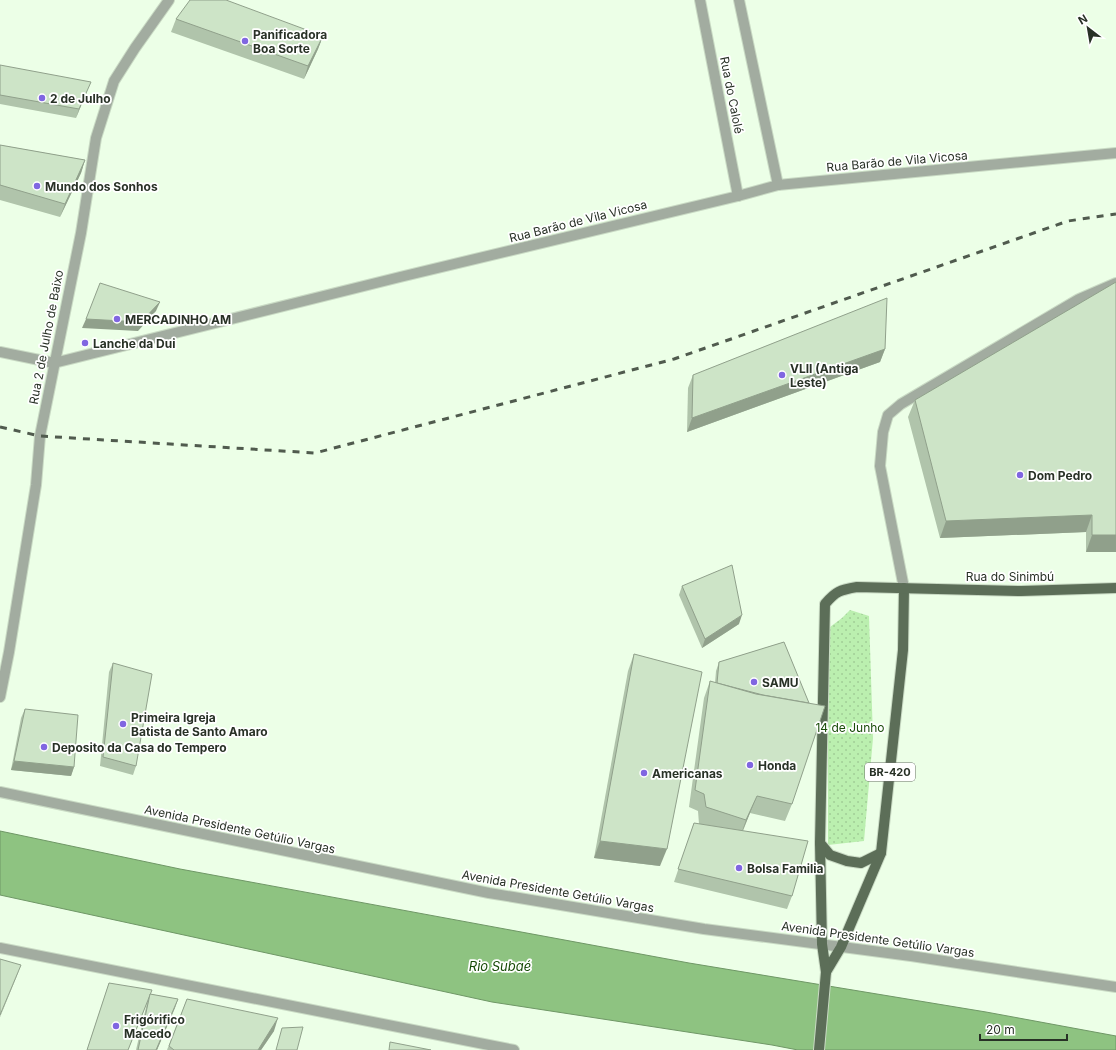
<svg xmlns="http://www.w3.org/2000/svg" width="1116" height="1050" font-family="Inter,sans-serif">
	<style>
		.green { fill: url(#green-dots) }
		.water { fill: #8ec381; stroke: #6f9766 }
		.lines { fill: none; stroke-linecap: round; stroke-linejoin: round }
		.minor-casing { stroke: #c9dac4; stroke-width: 12 }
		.primary-casing { stroke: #c9dac4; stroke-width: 12 }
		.minor { stroke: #a2aca0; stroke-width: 10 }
		.primary { stroke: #5c6e58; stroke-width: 10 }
		.rail { stroke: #505b4e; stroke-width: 3; stroke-dasharray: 7 7; stroke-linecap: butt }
		.wall { fill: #b0c4ab }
		.shaded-wall { fill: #90a08b }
		.building { fill: #cde4c7; stroke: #90a08b }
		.poi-dot { fill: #8066e1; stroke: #fff; stroke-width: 1.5 }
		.labels { text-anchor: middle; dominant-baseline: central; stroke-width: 3.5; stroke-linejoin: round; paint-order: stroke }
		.shield { fill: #fff; stroke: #686f67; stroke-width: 1 }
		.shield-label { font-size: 11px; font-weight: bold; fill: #283126 }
		.poi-label { font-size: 12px; font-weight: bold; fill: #283126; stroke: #fff; text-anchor: start }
		.street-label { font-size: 12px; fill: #283126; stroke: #fff }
		.park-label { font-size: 12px; fill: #1a4d0a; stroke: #fff }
		.water-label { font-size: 13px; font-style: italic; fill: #164a06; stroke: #fff }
	</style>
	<defs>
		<pattern id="green-dots" width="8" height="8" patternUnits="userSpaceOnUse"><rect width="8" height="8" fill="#bbefaf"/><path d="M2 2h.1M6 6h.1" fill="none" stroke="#a1cd96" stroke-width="1.8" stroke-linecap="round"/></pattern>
	</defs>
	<rect width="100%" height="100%" fill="#ecffe7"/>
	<polygon class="green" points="850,610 869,616 873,738 864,841 828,845 828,697 830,627 842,618"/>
	<polygon class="water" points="0,831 180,869 689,963 986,1012 1116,1036 1116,1050 798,1050 772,1045 492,1002 0,895"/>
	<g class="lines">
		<defs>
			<g id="minor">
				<polyline points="700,0 738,196"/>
				<polyline points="739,0 778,185"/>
				<polyline points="0,352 54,363 400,277 738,196 778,185 1116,153"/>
				<polyline points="904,588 880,466 883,432 888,415 901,404 1079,299 1116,283"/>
				<polyline points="0,697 9,652 36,485 40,436 81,233 96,138 114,81 135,48 169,0"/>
				<polyline points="0,792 489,893 704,929 911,956 1116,987"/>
				<polyline points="0,948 514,1050"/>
			</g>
			<g id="primary">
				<polyline points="820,843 830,855 847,861 861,863 881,853"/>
				<polyline points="826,972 841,947 881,853 903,650 904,588"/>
				<path d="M819,1050L826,972L822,944L820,843L825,604C836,591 840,590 857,587L1021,591L1116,588"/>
			</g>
		</defs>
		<use href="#minor" class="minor-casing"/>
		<use href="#primary" class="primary-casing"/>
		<use href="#minor" class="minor"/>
		<use href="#primary" class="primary"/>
		<polyline class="rail" points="0,427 40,436 315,453 674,359 1068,221 1116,214"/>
	</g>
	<g class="wall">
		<polygon points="176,19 323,36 318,49 304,79 171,32"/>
		<polygon points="0,66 87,91 76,118 0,104"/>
		<polygon points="0,145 85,160 81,173 60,217 0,200"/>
		<polygon points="1116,282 1116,552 1086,552 1086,532 940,538 908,417 915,400"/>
		<polygon points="885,349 880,362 687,432 688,388 693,375"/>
		<polygon points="682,586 739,624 702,648 679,595"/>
		<polygon points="784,642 792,804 785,821 750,813 743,831 792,896 787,909 674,882 694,823 699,824 698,811 689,807 704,698 710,681 715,683 716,671 719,662"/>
		<polygon points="634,654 660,866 594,858 628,671"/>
		<polygon points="113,663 136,766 133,775 100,766 109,672"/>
		<polygon points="25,709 74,767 71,776 11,770 21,718"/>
		<polygon points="109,983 147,1003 128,1050 87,1050"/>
		<polygon points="150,994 178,999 157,1050 136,1050 147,1003"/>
		<polygon points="187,999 274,1031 261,1050 167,1050"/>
	</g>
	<g class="shaded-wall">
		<polygon points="323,36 318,49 304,79 308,66"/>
		<polygon points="91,82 87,91 76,118 79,109"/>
		<polygon points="85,160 81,173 60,217 65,204"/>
		<polygon points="160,302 156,311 138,331 82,328 86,319"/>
		<polygon points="885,349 880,362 687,432 692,418"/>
		<polygon points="1092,515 1086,532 940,538 946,521"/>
		<polygon points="1092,535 1116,535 1116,552 1086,552"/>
		<polygon points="742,615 739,624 702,648 705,639"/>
		<polygon points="14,761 74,767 71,776 11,770"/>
		<polygon points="757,796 750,813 740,837 746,820"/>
		<polygon points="600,841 667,849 660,866 594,858"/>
		<polygon points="21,965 16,978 0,1017 0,1016"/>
		<polygon points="178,999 175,1008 157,1050 156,1050"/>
		<polygon points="278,1018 274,1031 261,1050 258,1050"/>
	</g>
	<g class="building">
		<polygon points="190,0 226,0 323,36 308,66 176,19"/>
		<polygon points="0,65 91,82 79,109 0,95"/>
		<polygon points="0,145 85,160 65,204 0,185"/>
		<polygon points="1116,282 1116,535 1092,535 1092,515 946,521 915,400"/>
		<polygon points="100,283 160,302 141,322 86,319"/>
		<polygon points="887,298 885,349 692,418 693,375"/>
		<polygon points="732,565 742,615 705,639 682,586"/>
		<polygon points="784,642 809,703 763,695 717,683 719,662"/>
		<polygon points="634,654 702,672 667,849 600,841"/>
		<polygon points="113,663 152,674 136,766 103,757"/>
		<polygon points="710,681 756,694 825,706 792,804 757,796 746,820 706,807 704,794 695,790"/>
		<polygon points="25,709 78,715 74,767 14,761"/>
		<polygon points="694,823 808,841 792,896 678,869"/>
		<polygon points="0,959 21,965 0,1015"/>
		<polygon points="109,983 152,990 128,1050 87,1050"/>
		<polygon points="150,994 178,999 156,1050 138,1050"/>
		<polygon points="187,999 278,1018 258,1050 174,1050 169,1046"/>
		<polygon points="303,1027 297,1050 276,1050 282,1028"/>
		<polygon points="390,1042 431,1050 389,1050"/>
	</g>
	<g class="poi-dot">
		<circle cx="245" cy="41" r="4"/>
		<circle cx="42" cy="98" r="4"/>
		<circle cx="37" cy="186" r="4"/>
		<circle cx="117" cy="319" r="4"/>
		<circle cx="85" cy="343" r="4"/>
		<circle cx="782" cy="375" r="4"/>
		<circle cx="1020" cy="475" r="4"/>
		<circle cx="754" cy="682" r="4"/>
		<circle cx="123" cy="724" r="4"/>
		<circle cx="44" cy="747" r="4"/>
		<circle cx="750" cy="765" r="4"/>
		<circle cx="644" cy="773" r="4"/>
		<circle cx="739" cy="868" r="4"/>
		<circle cx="116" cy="1026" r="4"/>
	</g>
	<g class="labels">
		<rect class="shield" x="865" y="763" width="50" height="18" rx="3"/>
		<g class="shield-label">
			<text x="890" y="772">BR-420</text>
		</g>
		<g class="poi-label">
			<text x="253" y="34">Panificadora<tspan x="253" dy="14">Boa Sorte</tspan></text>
			<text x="50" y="98">2 de Julho</text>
			<text x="45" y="186">Mundo dos Sonhos</text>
			<text x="125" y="319">MERCADINHO AM</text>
			<text x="93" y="343">Lanche da Dui</text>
			<text x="790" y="368">VLII (Antiga<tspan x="790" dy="14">Leste)</tspan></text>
			<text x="1028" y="475">Dom Pedro</text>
			<text x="762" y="682">SAMU</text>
			<text x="131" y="717">Primeira Igreja<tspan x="131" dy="14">Batista de Santo Amaro</tspan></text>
			<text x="52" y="747">Deposito da Casa do Tempero</text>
			<text x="758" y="765">Honda</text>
			<text x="652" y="773">Americanas</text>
			<text x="747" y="868">Bolsa Familia</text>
			<text x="124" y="1019">Frigórifico<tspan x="124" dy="14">Macedo</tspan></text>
		</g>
		<g class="street-label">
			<text transform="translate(732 95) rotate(79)">Rua do Calolé</text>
			<text transform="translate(897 161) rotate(-5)">Rua Barão de Vila Vicosa</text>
			<text transform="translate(578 221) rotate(-14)">Rua Barão de Vila Vicosa</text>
			<text transform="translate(46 337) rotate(-79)">Rua 2 de Julho de Baixo</text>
			<text x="1010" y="576">Rua do Sinimbú</text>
			<text transform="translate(240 829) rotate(12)">Avenida Presidente Getúlio Vargas</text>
			<text transform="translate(558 891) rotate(10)">Avenida Presidente Getúlio Vargas</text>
			<text transform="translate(878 939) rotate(8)">Avenida Presidente Getúlio Vargas</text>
		</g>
		<g class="park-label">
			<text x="850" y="727">14 de Junho</text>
		</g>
		<g class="water-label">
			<text x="500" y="966">Rio Subaé</text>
		</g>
	</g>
	<g transform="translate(1088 28) rotate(329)" stroke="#ffffff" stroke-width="3" paint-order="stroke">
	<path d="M0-3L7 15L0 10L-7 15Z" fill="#283126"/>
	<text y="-6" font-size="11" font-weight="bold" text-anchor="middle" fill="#283126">N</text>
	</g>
	<path d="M980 1034v6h87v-6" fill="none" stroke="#283126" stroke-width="2"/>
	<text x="986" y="1034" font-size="12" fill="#283126" stroke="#ffffff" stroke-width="3" paint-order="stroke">20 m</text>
</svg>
